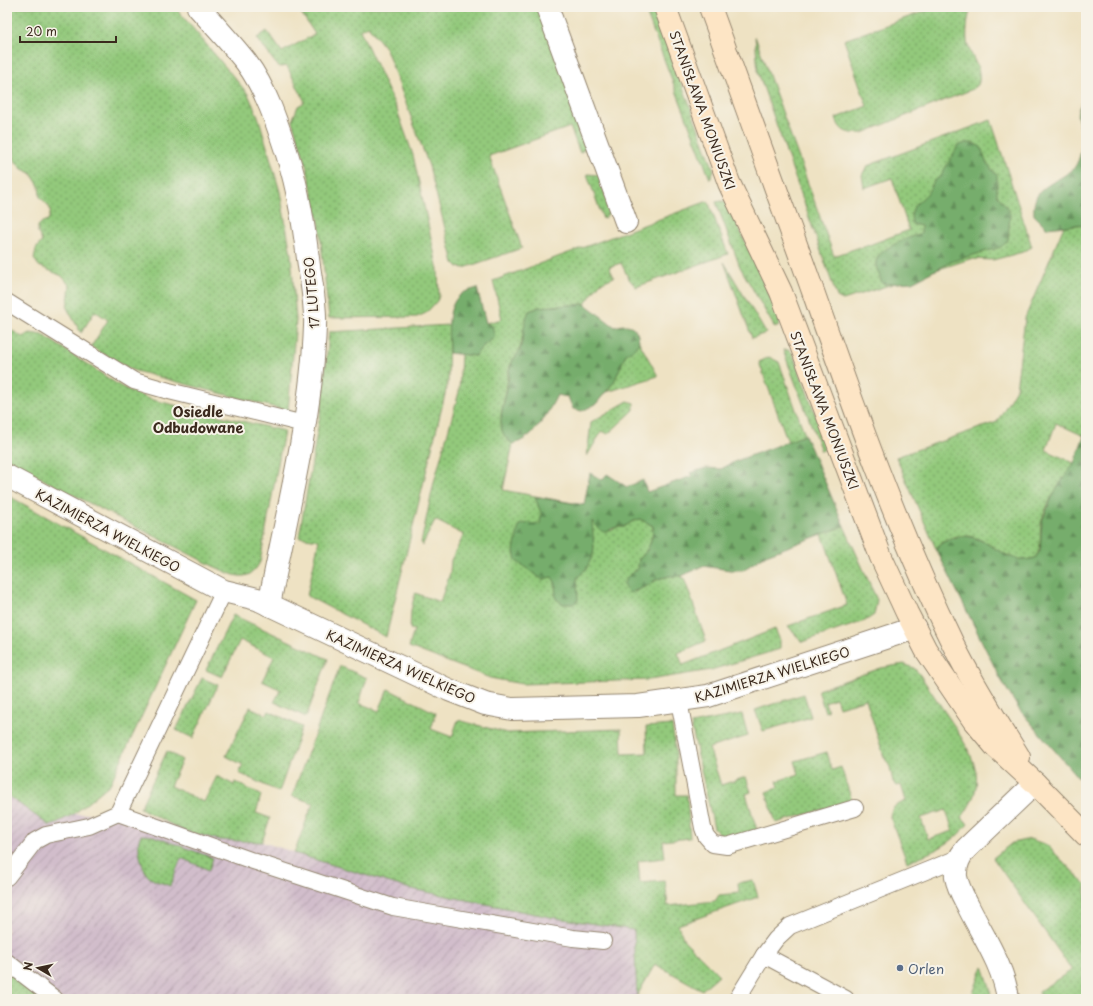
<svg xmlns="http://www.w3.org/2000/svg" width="1093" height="1006" font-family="'Playpen Sans',sans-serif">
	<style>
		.industrial { fill: url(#industrial-furrows) }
		.grass { fill: url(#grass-dots); stroke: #677a4d; fill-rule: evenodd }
		.forest { fill: url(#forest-firs); stroke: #586c45 }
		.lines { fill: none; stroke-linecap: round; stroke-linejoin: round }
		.lane-casing { stroke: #948670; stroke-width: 18 }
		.street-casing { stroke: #948670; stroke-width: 24 }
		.secondary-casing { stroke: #948670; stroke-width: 24 }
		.lane { stroke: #fff; stroke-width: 16 }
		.street { stroke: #fff; stroke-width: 22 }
		.secondary { stroke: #fde5c5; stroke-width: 22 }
		.service-dot { fill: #5c6f8a; stroke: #f7f3e8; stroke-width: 1.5 }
		.labels { text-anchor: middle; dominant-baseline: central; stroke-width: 4; stroke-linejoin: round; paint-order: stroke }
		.street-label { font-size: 13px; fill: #3b2a1e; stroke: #f7f3e8 }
		.service-label { font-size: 13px; fill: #4e5e75; stroke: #f7f3e8; text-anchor: start }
		.neighbourhood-label { font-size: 14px; font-weight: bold; fill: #3b2a1e; stroke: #f7f3e8 }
	</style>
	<defs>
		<pattern id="industrial-furrows" width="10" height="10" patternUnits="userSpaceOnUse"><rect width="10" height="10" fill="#d1bdcb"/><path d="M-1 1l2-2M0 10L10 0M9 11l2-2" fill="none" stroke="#ab9aa4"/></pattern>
		<pattern id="grass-dots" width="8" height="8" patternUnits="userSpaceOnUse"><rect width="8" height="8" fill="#93c97c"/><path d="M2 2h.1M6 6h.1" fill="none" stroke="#79a365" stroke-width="1.8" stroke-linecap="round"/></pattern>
		<pattern id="forest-firs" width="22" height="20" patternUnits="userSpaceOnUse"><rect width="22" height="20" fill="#76ad6c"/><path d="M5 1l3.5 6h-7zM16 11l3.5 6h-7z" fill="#628d58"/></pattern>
	</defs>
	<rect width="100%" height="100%" fill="#f7f3e8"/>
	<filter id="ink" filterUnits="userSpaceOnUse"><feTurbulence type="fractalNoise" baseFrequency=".025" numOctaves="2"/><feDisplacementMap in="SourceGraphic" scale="8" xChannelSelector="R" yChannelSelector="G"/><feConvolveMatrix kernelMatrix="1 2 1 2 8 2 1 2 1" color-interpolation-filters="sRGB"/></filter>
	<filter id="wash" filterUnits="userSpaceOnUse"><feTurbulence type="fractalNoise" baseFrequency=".012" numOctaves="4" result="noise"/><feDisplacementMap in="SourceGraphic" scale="16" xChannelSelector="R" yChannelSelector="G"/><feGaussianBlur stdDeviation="0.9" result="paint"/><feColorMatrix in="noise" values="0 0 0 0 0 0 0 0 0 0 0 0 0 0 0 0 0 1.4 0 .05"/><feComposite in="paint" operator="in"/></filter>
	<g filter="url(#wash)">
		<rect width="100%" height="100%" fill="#eee2c3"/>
		<polygon class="industrial" points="7,795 50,826 74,814 141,813 182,830 220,840 262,842 407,888 554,917 635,930 637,996 630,999 55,999 7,962"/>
		<g class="grass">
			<path d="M7,7H175L248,94L259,119L280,192L291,254L296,320L288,411L132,370L91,347L108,320L95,311L81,333L67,308L70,286L62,276L39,266L34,259L36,249L42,241L38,233V226L42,222L48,220C54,207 47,205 40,197L39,186L31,173L22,169L15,161L10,139L7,137Z"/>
			<polygon points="297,7 541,7 588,146 580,153 570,127 489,156 522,248 464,268 458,267 454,263 429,166 386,49 368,26 360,30 397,110 413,155 438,270 439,296 437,301 426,313 417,317 329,318 319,222 305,160 292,121 298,106 305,102 287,66 280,67 276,64 257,38 267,31 282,52 315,34"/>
			<polygon points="644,7 653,7 714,170 710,179"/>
			<path d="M937,7H971C968,17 966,30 967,41C969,56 984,69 978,85L973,89L863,133C849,134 840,133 836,118L867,106L844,40Z"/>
			<polygon points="755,36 834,256 860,247 861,248 909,230 892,178 864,188 862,175 867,166 991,120 1032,247 1023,252 993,260 970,259 843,300 837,297 758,72"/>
			<polygon points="587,174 599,175 611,212 603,219"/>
			<path d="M708,201L728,254L636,287L629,279L621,263L609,267L614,277L600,283L585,304L540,307L529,311L519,352L512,361L508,373L507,386L501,415L507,440L513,444L503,490L584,505L592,520L611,531L617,527H624L633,521L640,519L653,526C654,537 648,553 639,559L638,569L634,571L635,592C646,586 672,568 684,578L706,641L678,653L683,665L775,629L780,640V649L711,670L649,680L522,684L490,678L409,647L414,630L410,629L411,610L415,593L440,602L450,573L451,560L464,535L435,520L422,546L421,543L434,482L459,392L461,354L475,356L482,347L495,337L486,323L502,319L493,281Z"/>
			<polygon points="722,201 727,202 781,319 779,326 775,328 740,267 716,202"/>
			<path d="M1086,224V431L1084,436L1056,423L1046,450L1074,463C1062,481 1049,498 1042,519C1038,532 1044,546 1035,558C1003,569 984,525 951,538C945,541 940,543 936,549L896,457L997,422L1016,389L1025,318L1064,226Z"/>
			<polygon points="724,262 766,333 752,338"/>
			<polygon points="449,325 448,382 386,637 307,596 319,540 299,537 322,404 329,332"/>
			<path d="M7,327L22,337L30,333L43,335L120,386L149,399L284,431L260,562C248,586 231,574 213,566L46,481L7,458Z"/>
			<path d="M639,342L658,376L607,392C615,381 618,367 625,355C628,350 636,348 639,342Z"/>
			<polygon points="783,350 788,350 793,354 828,448 821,451"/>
			<polygon points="769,357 779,362 805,435 788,442 759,362"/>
			<polygon points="628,401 634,403 634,410 608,434 602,431 587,456 591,422"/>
			<polygon points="7,495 196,600 110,784 74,814 50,826 7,795"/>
			<polygon points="844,526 877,600 874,615 865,621 802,642 788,626 847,605 822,534"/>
			<polygon points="233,615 328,659 306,717 274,702 281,690 262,681 274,657 240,640 222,677 206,670"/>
			<path d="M904,664L914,668L920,675C931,691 942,708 953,724C974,758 989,781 962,817L968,824C950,846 932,852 907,862L890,817C891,806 897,805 906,801L901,785L897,786L893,782L890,767L884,757L866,699L839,707L836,698L825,702L828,711L825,712L818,690L881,668ZM946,810L953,831L928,839L921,818Z"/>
			<polygon points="340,666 367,678 359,703 379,711 388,689 436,713 431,729 452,737 458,720 507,733 621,729 622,754 647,753 646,727 672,725 676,753 676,795 687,795 690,838 663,841 665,858 638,861 640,883 665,881 668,906 715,901 719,895 739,893 738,883 753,880 758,897 678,925 684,940 719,975 702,990 655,964 637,996 634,930 550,917 407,888 294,853 313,803 292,796"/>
			<polygon points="202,678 218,685 193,738 176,730"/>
			<polygon points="804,694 811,717 763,731 755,710"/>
			<polygon points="250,707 267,715 269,711 302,727 279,792 239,773 243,765 226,756"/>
			<path d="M742,714L748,736L709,748L721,785L746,777L751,792L746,794L757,830C744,833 723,843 714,828L691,724Z"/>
			<polygon points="167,751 182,760 170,786 204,802 217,776 234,785 235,782 261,795 256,813 270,818 262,842 220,840 182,830 140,808"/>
			<polygon points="827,752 832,770 841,767 852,801 776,823 766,792 779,787 777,781 799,774 795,761"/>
			<path d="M141,835L153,836L213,858L209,870L181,858L170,886C163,883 154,881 149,877C142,871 135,842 141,835Z"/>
			<polygon points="1030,839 1047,845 1086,885 1086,999 1041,999 1039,991 1072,970 993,858 1012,843"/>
			<polygon points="7,962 55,999 7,999"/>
			<polygon points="983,966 990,987 991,999 971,999"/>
		</g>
		<g class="forest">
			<path d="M1083,101H1086V224L1047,228L1034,215C1032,190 1046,187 1065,175C1068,173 1072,171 1074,168C1081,159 1082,146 1082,135C1080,120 1072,116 1083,101Z"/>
			<path d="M965,143H973L981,147L986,162L997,176V195L1006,206L1010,214L1008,240L1001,247L953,261L912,282L884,284L881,281C880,275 877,271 876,266C873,249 908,239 921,233V226L912,224L911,215L914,206L927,194L934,181L940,177L958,146Z"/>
			<path d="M477,288L486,323L492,326L495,337L482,347L475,356L449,353C449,335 445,308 460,295C464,291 472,290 477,288Z"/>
			<path d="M585,304L615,327C629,322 638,326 639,342L637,347L626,354L614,382L596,404L582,411L573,409L568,397L557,395C548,413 534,439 513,444C492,431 504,407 507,388C509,378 508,369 513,360C515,357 518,354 520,350C524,337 523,323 529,311L540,307Z"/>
			<path d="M1086,431V787L1018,708L1000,678L936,549C940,543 945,541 951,539C984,525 1003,569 1035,558L1040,551L1042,521L1054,493L1074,463Z"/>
			<path d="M805,435L844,526L766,555L743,570H730L702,566L682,576H670L657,579L647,586L630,593C617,586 628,574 638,569L639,559C648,553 654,537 653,526L640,519L633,521L624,527C604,525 610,543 592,521L594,550L592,557L586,569L577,578L578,600L573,604H563L556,599L555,582L552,577L547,578L543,580L516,561L514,551L519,525L528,523L540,525L541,513L535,497L584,505L590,473L602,480L607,474L627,487L643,480L647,492L692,476L690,473L706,468L721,469L736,461Z"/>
		</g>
	</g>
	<g filter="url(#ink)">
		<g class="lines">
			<defs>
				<g id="lane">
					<polyline points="7,302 134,381 169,391 304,424"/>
					<polyline points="679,701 703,828 706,836 713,844 727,846 855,808"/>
					<polyline points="118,813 253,861 393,907 573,938 603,941"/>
					<polyline points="7,877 35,841 46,835 89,826 118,813 224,591"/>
					<polyline points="7,962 55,999"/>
					<polyline points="737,999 764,955"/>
					<polyline points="846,999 764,955 776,939 790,926 958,858"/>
				</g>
				<g id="street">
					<path d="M198,7C214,25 231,43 246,62C266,89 277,123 287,154C299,191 304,228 309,266C312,286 316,306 315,326C312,417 286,515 269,605"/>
					<polyline points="547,7 626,222"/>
					<polyline points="7,476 224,591 257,599 449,690 485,704 512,709 638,706 708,696 915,628"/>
					<path d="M1008,999C1004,967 983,936 969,908C964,898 958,888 956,877C955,865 959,857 966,849L1035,783"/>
				</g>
				<g id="secondary">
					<polyline points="665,7 729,183 781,292 881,557 907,613 926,650 974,721 995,746 1035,783 1086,835"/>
					<path d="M710,7C744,99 777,191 810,283C853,405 896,528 953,644C972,683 996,720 1019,757"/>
				</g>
			</defs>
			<use href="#lane" class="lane-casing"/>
			<use href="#street" class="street-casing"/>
			<use href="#secondary" class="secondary-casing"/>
			<use href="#lane" class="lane"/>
			<use href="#street" class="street"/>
			<use href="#secondary" class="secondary"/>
		</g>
	</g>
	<circle class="service-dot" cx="900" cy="968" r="4"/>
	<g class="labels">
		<g class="street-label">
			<text transform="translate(703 110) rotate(70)">STANISŁAWA MONIUSZKI</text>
			<text transform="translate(311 293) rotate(-95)">17 LUTEGO</text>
			<text transform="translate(825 410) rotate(69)">STANISŁAWA MONIUSZKI</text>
			<text transform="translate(108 530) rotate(28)">KAZIMIERZA WIELKIEGO</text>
			<text transform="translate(401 666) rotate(24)">KAZIMIERZA WIELKIEGO</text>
			<text transform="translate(772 674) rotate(-17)">KAZIMIERZA WIELKIEGO</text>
		</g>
		<g class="service-label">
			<text x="908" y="968">Orlen</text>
		</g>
		<g class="neighbourhood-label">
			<text x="198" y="411">Osiedle<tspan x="198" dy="16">Odbudowane</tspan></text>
		</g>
	</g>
	<rect width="1093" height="1006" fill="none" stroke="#f7f3e8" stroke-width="24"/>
	<g transform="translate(38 968) rotate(279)" stroke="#f7f3e8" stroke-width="3" paint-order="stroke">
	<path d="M0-3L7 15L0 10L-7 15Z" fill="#3b2a1e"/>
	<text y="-6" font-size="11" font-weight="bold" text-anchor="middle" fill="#3b2a1e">N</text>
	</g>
	<path d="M20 36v6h96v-6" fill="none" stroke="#3b2a1e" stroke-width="2"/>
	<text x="26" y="36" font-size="12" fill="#3b2a1e" stroke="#f7f3e8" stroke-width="3" paint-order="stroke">20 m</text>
</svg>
